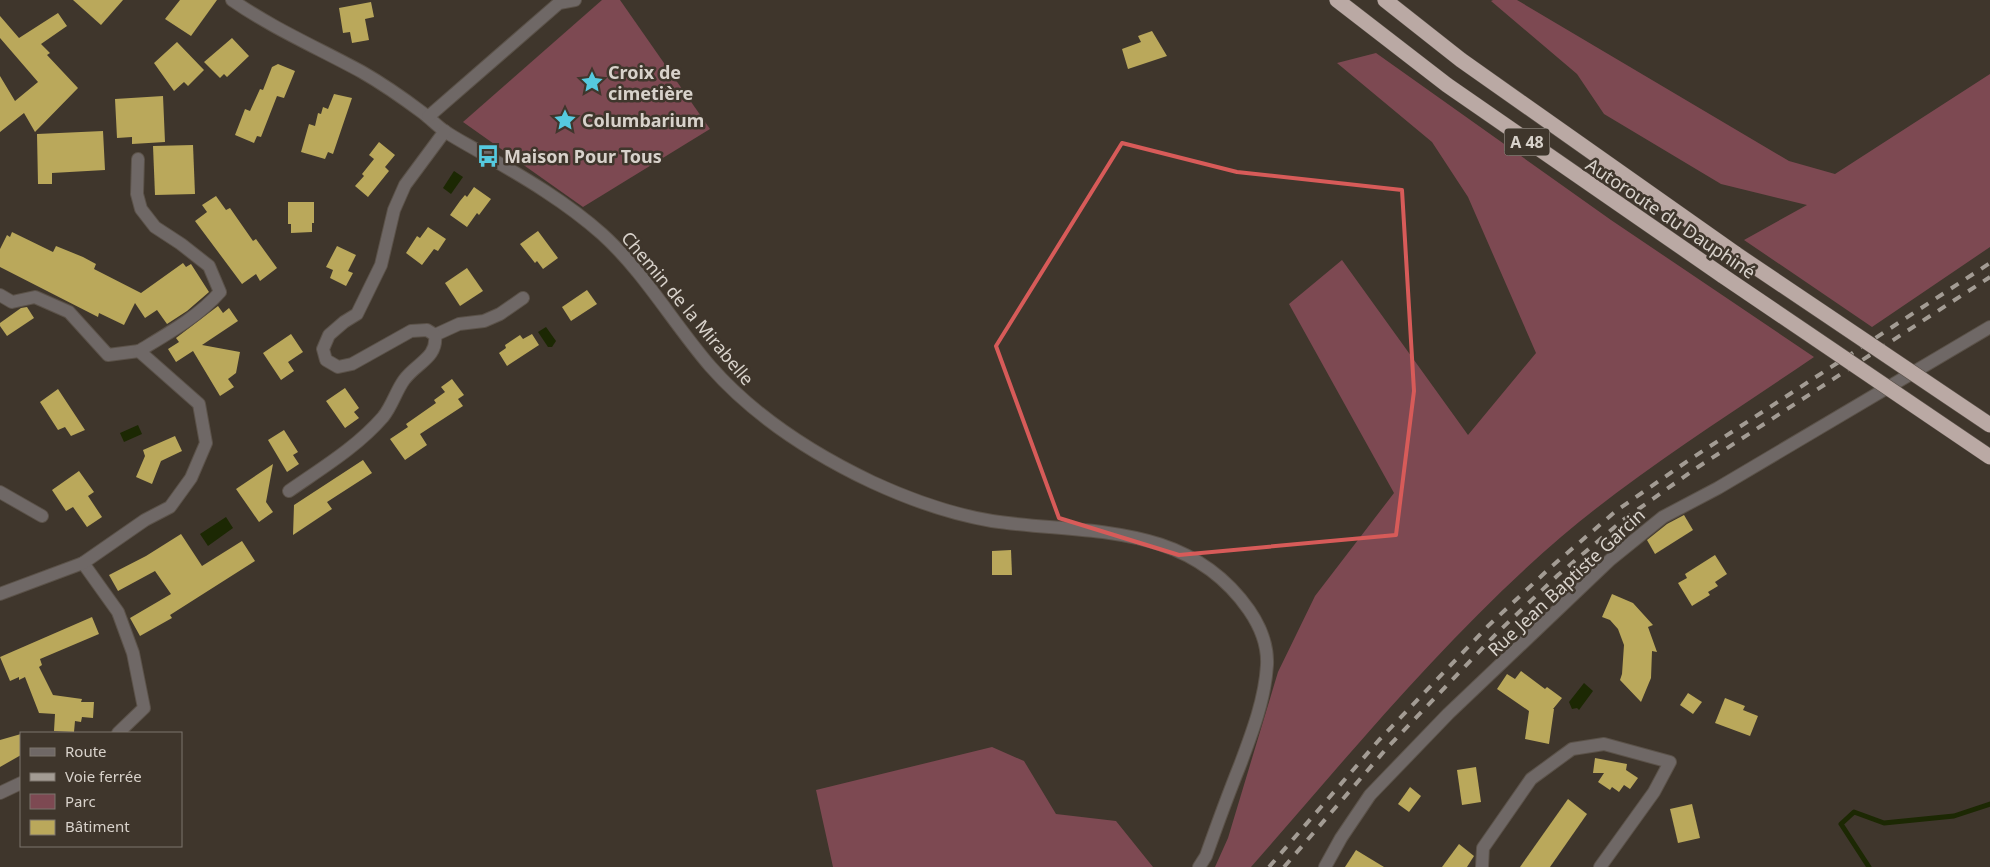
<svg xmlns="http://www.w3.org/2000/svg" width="1990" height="867" font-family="'Noto Sans',sans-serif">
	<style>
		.green { fill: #7d4952 }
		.water { fill: #1c2803 }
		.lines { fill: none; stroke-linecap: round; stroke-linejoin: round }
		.stream { stroke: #1c2803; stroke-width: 5 }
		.building { fill: #baa85b }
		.minor-casing { stroke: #5b5249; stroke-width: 14 }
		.highway-casing { stroke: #5b5249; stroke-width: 16 }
		.minor { stroke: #6f6866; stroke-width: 12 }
		.highway { stroke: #baa9a4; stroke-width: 15 }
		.rail { stroke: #a39c94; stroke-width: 4; stroke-dasharray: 9 9; stroke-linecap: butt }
		.highway-bridge-casing { stroke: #5b5249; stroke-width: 16; stroke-linecap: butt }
		.highway-bridge { stroke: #baa9a4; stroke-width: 15 }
		.marked { fill: none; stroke: #d75b59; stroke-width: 4; stroke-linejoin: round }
		.labels { text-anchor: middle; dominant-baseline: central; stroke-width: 5; stroke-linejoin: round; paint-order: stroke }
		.shield { fill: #3f362c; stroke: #aaa39b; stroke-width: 1 }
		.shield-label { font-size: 16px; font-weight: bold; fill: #d8d2cb }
		.poi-label { font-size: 18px; font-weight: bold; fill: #d8d2cb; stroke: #3f362c; text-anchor: start }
		.street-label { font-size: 18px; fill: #d8d2cb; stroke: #3f362c }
	</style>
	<rect width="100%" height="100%" fill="#3f362c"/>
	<g class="green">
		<polygon points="602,0 620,0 710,129 583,207 463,122"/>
		<polygon points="1493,0 1517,0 1789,161 1835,174 1990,74 1990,247 1872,327 1744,240 1807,205 1721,184 1604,114 1577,74 1491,1"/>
		<path d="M1376,53L1611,220L1814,357C1729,415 1640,470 1561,537C1447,635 1350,754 1251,867H1215L1228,838L1278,672L1315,596L1394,493L1289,304L1342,260L1468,435L1536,353L1468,197L1432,142L1337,63Z"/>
		<polygon points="992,747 1024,761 1056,814 1116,821 1153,867 833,867 816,790"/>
	</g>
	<g class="water">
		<polygon points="454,171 463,177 451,194 443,188"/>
		<polygon points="546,327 556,341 552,347 548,347 538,332"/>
		<polygon points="138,425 142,434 124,442 120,433"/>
		<polygon points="226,517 233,528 208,546 200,534"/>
		<polygon points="1584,683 1593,691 1579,710 1577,708 1572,709 1569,702"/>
	</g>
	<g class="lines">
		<polyline class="stream" points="1869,867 1841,824 1854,812 1884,823 1954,816 1990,804"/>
	</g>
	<g class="building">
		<polygon points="73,0 123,0 101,25"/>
		<polygon points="180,0 217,0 191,36 165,19"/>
		<polygon points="371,2 374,17 365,19 369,40 352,43 350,32 343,33 339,8"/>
		<polygon points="58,13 67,26 41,44 50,53 47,55 78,88 35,132 24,113 0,132 0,76 15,101 38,82 0,38 0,16 19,38"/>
		<polygon points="1152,31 1167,56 1128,69 1122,49 1141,42 1138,36"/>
		<polygon points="232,38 249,56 227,77 224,74 220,78 204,62"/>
		<polygon points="177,42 204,70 188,86 184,82 174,91 154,63"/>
		<polygon points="278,64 295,71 284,98 277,96 261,137 257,136 254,143 235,135 245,109 250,111 260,89 263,90 272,67"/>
		<polygon points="334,94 352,98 333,154 328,152 325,159 301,152 309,124 315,126 318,113 321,114 323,107 328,109"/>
		<polygon points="163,96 165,142 132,144 132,137 117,138 115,99"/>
		<polygon points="103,131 105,170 52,173 52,184 38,184 37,134"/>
		<polygon points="379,142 395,155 385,167 389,171 368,197 355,186 364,176 362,174 374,159 369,155"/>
		<polygon points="193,145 195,194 155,195 153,146"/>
		<polygon points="474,187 491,199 479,215 477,213 467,227 450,215 460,201 465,195 467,197"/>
		<polygon points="216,196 226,210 230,208 253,241 256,239 277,268 260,281 256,274 242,284 195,221 207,212 202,205"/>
		<polygon points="288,202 314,202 314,223 312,223 312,232 291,233 291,224 288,224"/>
		<polygon points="428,227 446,239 438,251 434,249 422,265 406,253 417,236 420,238"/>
		<polygon points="538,231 558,258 543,269 537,261 535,263 520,244"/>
		<polygon points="12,232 53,252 56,246 83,257 96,264 94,269 141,293 183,263 186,267 191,264 209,292 187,311 167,324 157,310 145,318 135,303 124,325 99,313 98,317 0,267 0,249 7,235 10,237"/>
		<polygon points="337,246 356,255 348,271 353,273 346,286 330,278 333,270 326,267"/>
		<polygon points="467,268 483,291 460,306 445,283"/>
		<polygon points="587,290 597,304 571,321 562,307"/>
		<polygon points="218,306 223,313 229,308 238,321 202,345 240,352 236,373 228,379 234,387 220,396 193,351 176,362 168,349 179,342 176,338"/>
		<polygon points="27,307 34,318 7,336 0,326 0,323 21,308"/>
		<polygon points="291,334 303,352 288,362 294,371 281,380 263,353"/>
		<polygon points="532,334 539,345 507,366 499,353 506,348 505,345 520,335 523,339"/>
		<polygon points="452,379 464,395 458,399 463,406 420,434 427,445 405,460 390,439 408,427 406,424 436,403 434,400 445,392 441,387"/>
		<polygon points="345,388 359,408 354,412 359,418 345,428 326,401"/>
		<polygon points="58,389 85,430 71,436 65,427 58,430 40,402"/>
		<polygon points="284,430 298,452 293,455 299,464 287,472 268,440"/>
		<polygon points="175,436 182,451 161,461 152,484 136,477 145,456 143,450"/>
		<polygon points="363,460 372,473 327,502 332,509 293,535 294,505"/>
		<polygon points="273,464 266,502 273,512 259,522 236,489"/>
		<polygon points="79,471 94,492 88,496 102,517 87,527 73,507 66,511 52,490"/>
		<polygon points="1684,515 1693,530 1655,554 1647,540 1667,524"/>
		<polygon points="181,534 202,566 242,541 255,561 170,615 172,618 140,636 130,618 171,594 155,571 118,591 109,575 146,556"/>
		<polygon points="1011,550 1012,575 992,575 992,551"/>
		<polygon points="1715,555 1727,574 1715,582 1718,586 1708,592 1710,595 1692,606 1678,583 1687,578 1685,574"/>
		<polygon points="1612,594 1633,603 1653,625 1648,627 1657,652 1652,651 1651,678 1641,702 1620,680 1622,674 1624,645 1618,629 1610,620 1602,617"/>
		<polygon points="92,617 99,634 40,659 42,665 39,667 53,695 82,699 81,702 94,702 93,718 82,717 81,722 75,721 74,732 54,731 55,714 39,713 25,677 19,680 19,677 10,681 0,657"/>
		<polygon points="1521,671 1545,689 1547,687 1562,698 1553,709 1554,709 1549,744 1525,739 1529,711 1497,689 1507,674 1515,679"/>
		<polygon points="1688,693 1702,702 1693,714 1680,705"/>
		<polygon points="1725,698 1745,706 1743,710 1758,716 1750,736 1715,723"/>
		<polygon points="21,734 21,755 0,767 0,740"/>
		<polygon points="1595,758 1627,764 1626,770 1638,778 1630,789 1624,785 1619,792 1612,787 1610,790 1598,782 1604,773 1593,773"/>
		<polygon points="1476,767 1481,802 1462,805 1457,770"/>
		<polygon points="1410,787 1421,796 1409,812 1398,804"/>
		<polygon points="1568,799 1587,814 1550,867 1520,867"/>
		<polygon points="1692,804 1700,838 1678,843 1670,809"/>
		<polygon points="1459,844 1474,856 1467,867 1442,867"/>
		<polygon points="1356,850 1384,867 1345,867"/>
	</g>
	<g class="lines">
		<defs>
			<g id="minor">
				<path d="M232,0C272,28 318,48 362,72C383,84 403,98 423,113C431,119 438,127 446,132C458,140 472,147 485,155C525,178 566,202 602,234C644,272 673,323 710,366C753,415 813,454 872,482C911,500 950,514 992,521C1086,535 1186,520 1249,610C1260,626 1268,645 1267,665C1265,699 1252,733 1240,765C1228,795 1217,825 1206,856L1199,867"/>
				<polyline points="428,117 559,3 575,0"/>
				<polyline points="0,295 12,302 35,297 69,312 108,355 139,351"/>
				<polyline points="435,335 459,324 484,321 500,314 523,298"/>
				<path d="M289,491C322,468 357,447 383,417C392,406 396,391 404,380C416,363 438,358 435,335L427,330L411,331L352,364L338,367L326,360L323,349L329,335L344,322L357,314L381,265L394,210L405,185L445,131"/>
				<polyline points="0,492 42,516"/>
				<polyline points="83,563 118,612 133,653 144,708 118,733"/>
				<path d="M0,594L83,563L145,520L170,507L191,478L206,443L199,404L139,351C167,334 198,317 220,292L209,266L181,244L155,227L141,209L137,194L138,159"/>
				<polyline points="0,793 21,783"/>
				<polyline points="1325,867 1341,838 1370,795 1448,714 1611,559 1663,517 1718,488 1990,327"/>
				<polyline points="1482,867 1483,848 1531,779 1572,749 1604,744 1670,762 1654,792 1600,867"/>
			</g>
			<g id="highway">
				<polyline points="1337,0 1447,85 1723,276"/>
				<polyline points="1385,0 1461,60 1736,254"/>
			</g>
		</defs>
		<use href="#minor" class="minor-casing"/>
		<use href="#highway" class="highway-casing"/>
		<use href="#minor" class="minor"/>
		<use href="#highway" class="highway"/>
		<g class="rail">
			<polyline points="1269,867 1379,740 1488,626 1551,567 1616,511 1689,460 1990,263"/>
			<polyline points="1284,867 1387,748 1496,634 1558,575 1623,520 1695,469 1990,277"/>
		</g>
		<defs>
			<g id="highway-bridge">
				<polyline points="1736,254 1990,425"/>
				<polyline points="1723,276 1990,457"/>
			</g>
		</defs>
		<use href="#highway-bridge" class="highway-bridge-casing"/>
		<use href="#highway-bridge" class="highway-bridge"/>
	</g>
	<path class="marked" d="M1122,143L1237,172L1402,190L1414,391L1396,535L1179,555L1059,518L996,346Z"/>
	<defs>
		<symbol id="sight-bare" viewBox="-9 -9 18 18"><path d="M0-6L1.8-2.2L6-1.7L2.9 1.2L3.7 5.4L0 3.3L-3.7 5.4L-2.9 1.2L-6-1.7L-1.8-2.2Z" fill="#55cadf" stroke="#3f362c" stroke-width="2.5" paint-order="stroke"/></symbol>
		<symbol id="bus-bare" viewBox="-9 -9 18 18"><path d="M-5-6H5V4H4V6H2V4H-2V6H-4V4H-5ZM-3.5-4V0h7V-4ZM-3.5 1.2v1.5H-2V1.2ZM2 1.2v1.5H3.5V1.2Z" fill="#55cadf" stroke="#3f362c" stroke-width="2.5" paint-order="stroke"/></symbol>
	</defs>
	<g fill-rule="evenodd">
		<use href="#sight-bare" x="576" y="66" width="32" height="32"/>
		<use href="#sight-bare" x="549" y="104" width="32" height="32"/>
		<use href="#bus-bare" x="472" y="140" width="32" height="32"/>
	</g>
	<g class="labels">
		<rect class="shield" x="1504.5" y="128.5" width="45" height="27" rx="4"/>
		<g class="shield-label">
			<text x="1527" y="142">A 48</text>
		</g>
		<g class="poi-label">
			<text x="608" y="72">Croix de<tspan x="608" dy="21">cimetière</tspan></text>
			<text x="582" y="120">Columbarium</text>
			<text x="504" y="156">Maison Pour Tous</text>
		</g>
		<g class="street-label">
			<text transform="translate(1671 218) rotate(34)">Autoroute du Dauphiné</text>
			<text transform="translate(688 308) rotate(50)">Chemin de la Mirabelle</text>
			<text transform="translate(1566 582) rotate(-43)">Rue Jean Baptiste Garcin</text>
		</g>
	</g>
	<rect x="20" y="732" width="162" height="115" fill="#3f362c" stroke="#7c746c"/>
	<rect x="30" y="748" width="25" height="8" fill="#6f6866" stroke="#7c746c"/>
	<text x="65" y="757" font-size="15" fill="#d8d2cb">Route</text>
	<rect x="30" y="773" width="25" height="8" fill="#a39c94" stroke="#7c746c"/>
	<text x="65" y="782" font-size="15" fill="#d8d2cb">Voie ferrée</text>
	<rect x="30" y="794" width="25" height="15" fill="#7d4952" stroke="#7c746c"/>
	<text x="65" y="807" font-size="15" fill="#d8d2cb">Parc</text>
	<rect x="30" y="820" width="25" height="15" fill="#baa85b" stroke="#7c746c"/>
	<text x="65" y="832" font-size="15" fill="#d8d2cb">Bâtiment</text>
</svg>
